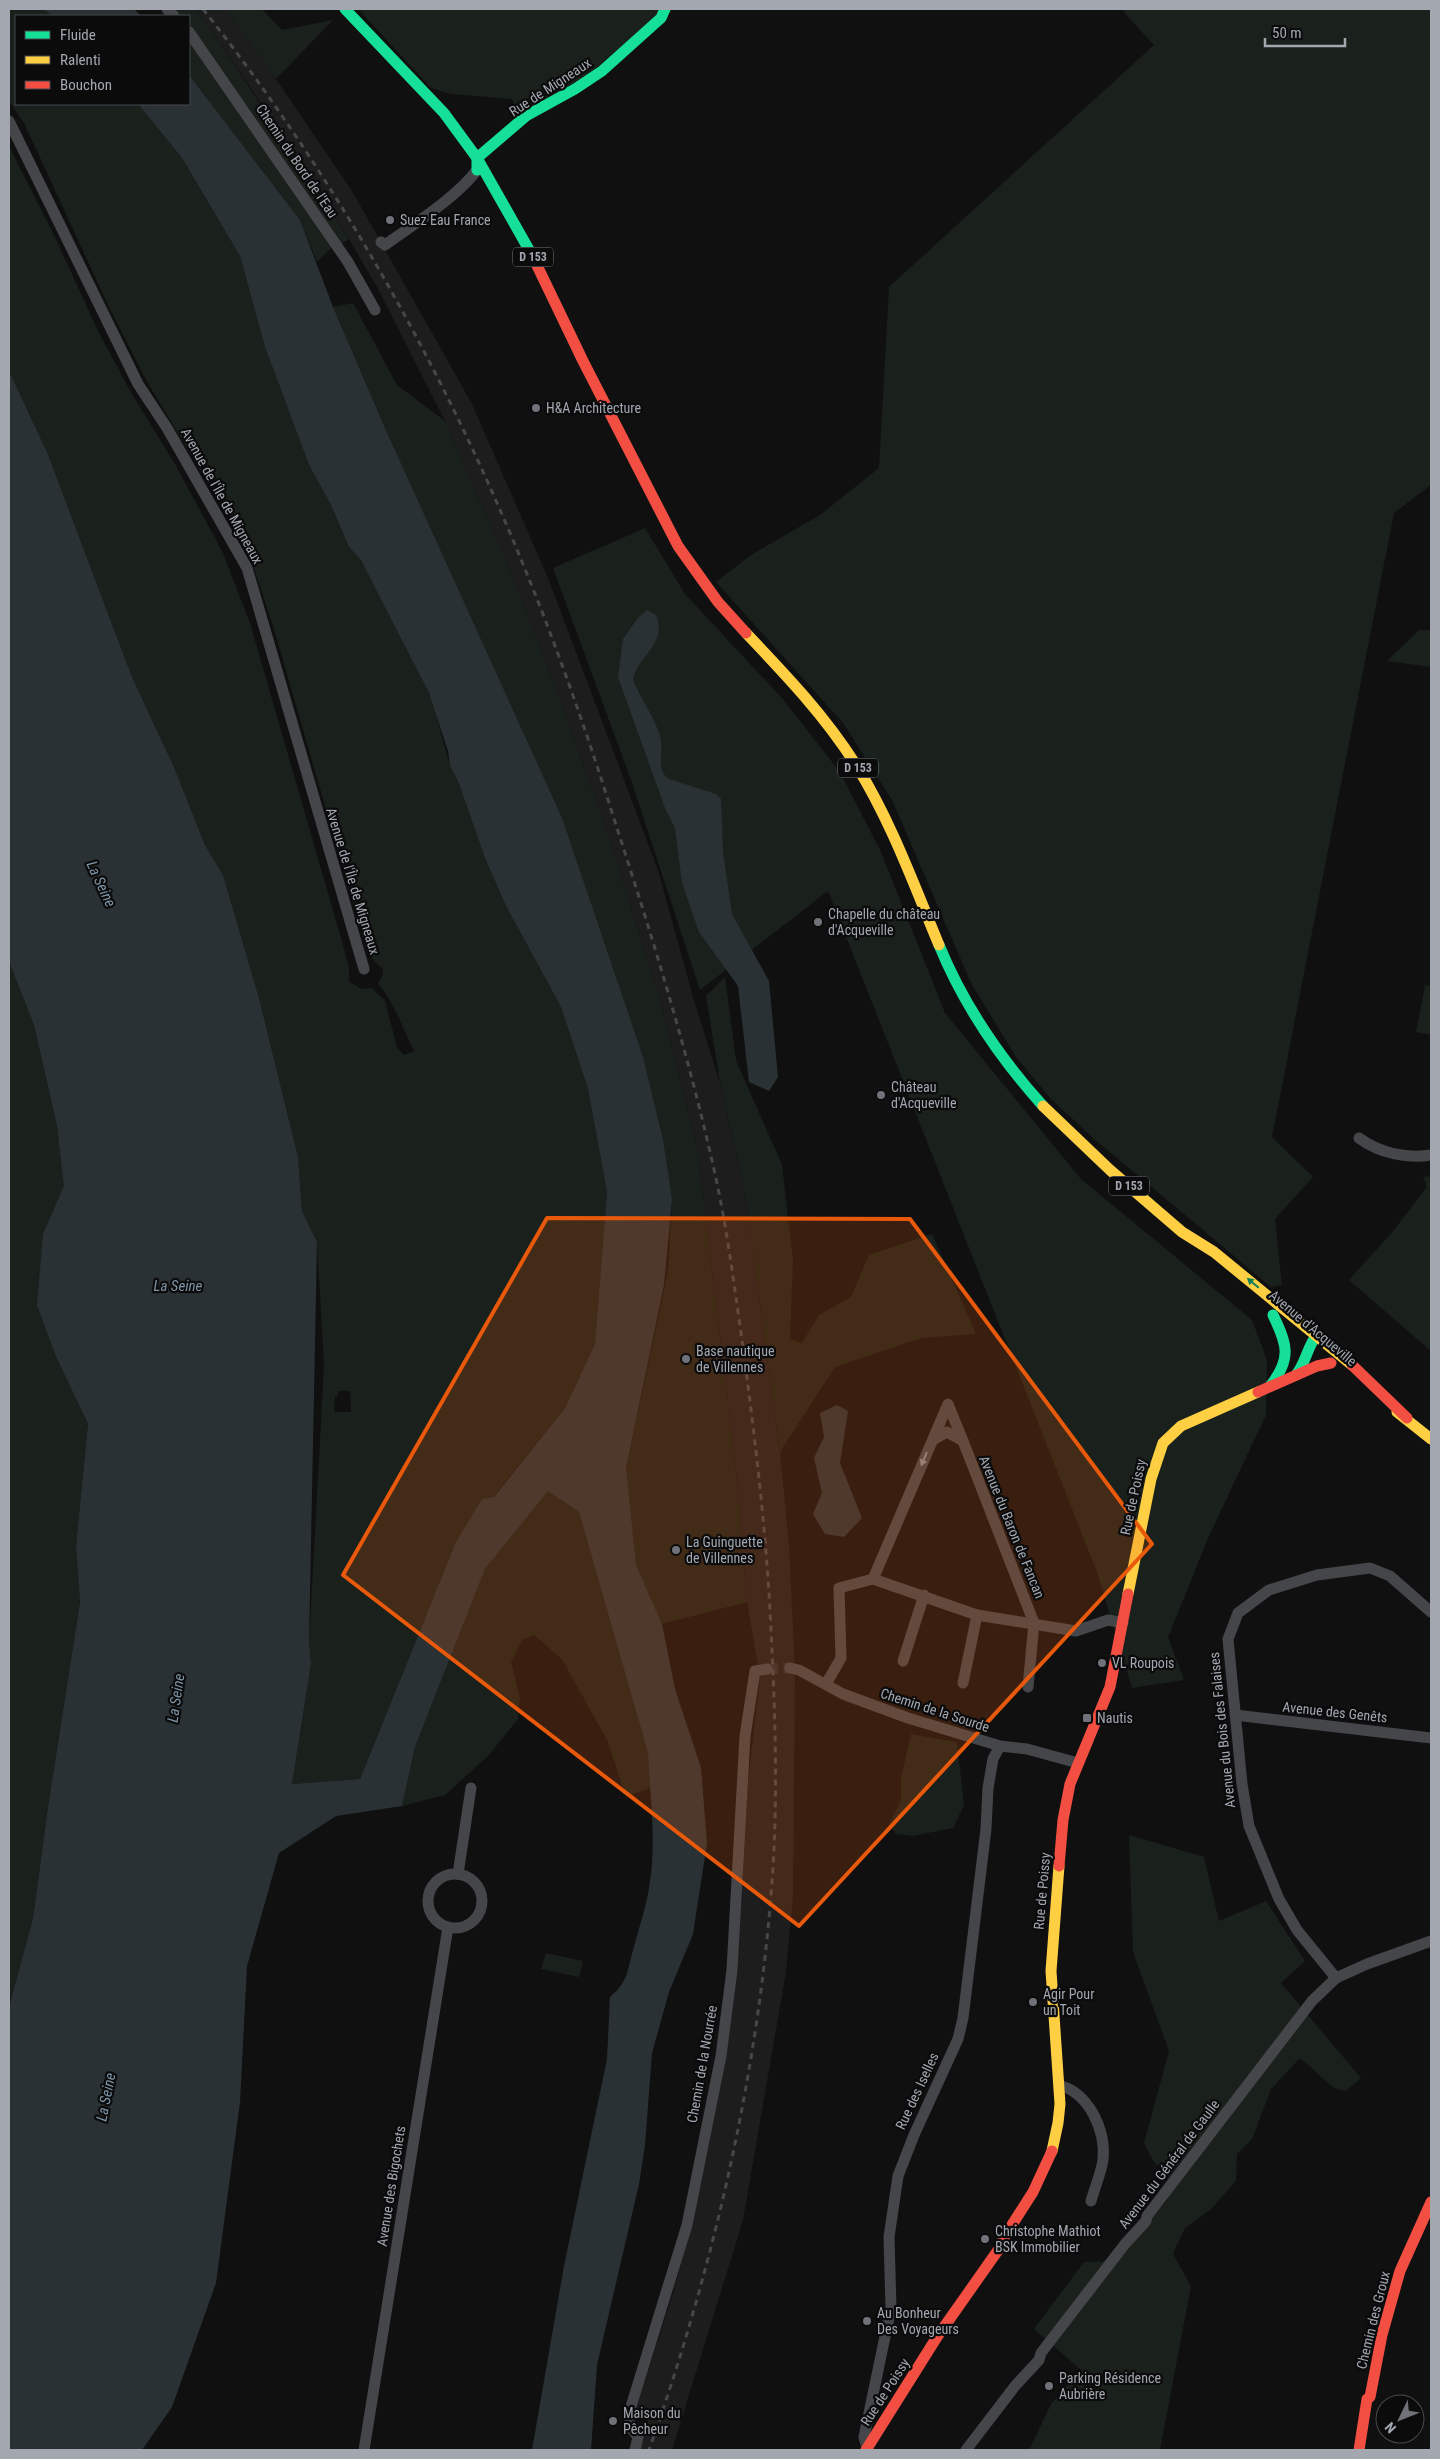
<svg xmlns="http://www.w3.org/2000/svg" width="1440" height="2459" font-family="'Roboto Condensed',sans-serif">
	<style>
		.built { fill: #1d1d1e }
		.green { fill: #1a201b; fill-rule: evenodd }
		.water { fill: #2a3135 }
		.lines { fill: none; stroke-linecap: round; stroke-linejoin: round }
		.street-tunnel { stroke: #2d2e31; stroke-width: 11; stroke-dasharray: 11 5.5; stroke-linecap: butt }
		.street { stroke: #444649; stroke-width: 11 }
		.fast { stroke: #16e098; stroke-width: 11 }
		.slow { stroke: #ffcf43; stroke-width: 11 }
		.jam { stroke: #f24e42; stroke-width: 11 }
		.rail { stroke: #464749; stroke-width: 3; stroke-dasharray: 6 5; stroke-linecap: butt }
		.oneway { fill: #118059 }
		.oneway2 { fill: #868a91 }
		.marked { fill: #e8590c; fill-opacity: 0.2; stroke: #e8590c; stroke-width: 4; stroke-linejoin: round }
		.poi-dot { fill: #6f7278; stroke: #0b0b0c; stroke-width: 2 }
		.labels { text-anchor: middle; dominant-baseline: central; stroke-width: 4.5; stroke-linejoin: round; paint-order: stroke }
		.shield { fill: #0b0b0c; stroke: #75787f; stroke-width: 1 }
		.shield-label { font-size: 12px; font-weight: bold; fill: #a2a7b0 }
		.street-label { font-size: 14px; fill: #a2a7b0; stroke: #0b0b0c }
		.poi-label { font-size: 14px; fill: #a2a7b0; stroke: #0b0b0c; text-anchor: start }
		.water-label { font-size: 15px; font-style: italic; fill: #7d95a7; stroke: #0b0b0c }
	</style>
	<rect width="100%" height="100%" fill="#101011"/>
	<polygon class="built" points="194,9 225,9 276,79 352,191 472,404 548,578 658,870 693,997 720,1083 745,1193 780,1452 789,1545 795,1671 793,1895 786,1972 743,2220 672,2450 638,2450 647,2420 638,2414 636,2408 673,2293 691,2226 705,2161 760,1677 747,1602 737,1479 698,1154 661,1003 607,831 558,693 506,560 445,421 377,287 349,239 293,151 210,28"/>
	<g class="green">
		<path d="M9,9H44L52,16H16V104H138L182,158L240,256L265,347L309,465L331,505L349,547L361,560L395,623L432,700L450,766L458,781L485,858L506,906L561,1007L588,1089L607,1192L595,1344L565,1408L455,1544L360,1779L292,1784L311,1664L309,1643L324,1364L317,1242L302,1211L298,1157L259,998L223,875L205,845L174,767L132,677L47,452L9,371V146L53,233L100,335L132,394L175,464L223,553L250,623L343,945L349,968V981L361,989L372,988L385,1001L397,1047L404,1055L414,1051C402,1028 396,1004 378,984L383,974V969L368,955L366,948L274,629L252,562L238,533L146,380L108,305L24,123L9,101ZM338,1391H350L351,1412H334L335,1396H338Z"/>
		<polygon points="172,9 194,9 210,28 349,239 341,244 189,24 189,16 181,16"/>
		<polygon points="225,9 262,9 282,30 333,20 276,79"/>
		<polygon points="358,9 659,9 654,19 587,75 520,114 512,99 451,94 431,88"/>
		<polygon points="1121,9 1431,9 1431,485 1394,513 1272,1137 1313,1177 1275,1219 1282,1285 1271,1287 1093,1138 1050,1098 1016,1057 971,983 892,800 843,723 716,582 751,555 820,515 879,468 889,287 1154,45"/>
		<polygon points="189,37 332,247 317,262 300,220 189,75"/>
		<polygon points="353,303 397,385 445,421 506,560 558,693 607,831 661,1003 698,1154 737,1479 747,1602 662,1624 631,1554 626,1468 668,1272 672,1199 388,435 333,307"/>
		<polygon points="645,528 685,594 782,698 840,772 881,852 945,1013 1081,1179 1252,1320 1267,1360 1266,1415 1209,1536 1168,1637 1184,1680 1132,1688 1097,1572 828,891 700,990 631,780 553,568"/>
		<polygon points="1419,630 1431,630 1431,667 1387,661"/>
		<polygon points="9,962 34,1025 57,1126 71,1219 62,1368 88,1424 76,1546 80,1602 48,1807 33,1918 9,2007"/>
		<polygon points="725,977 736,1060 782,1165 793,1260 790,1339 802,1343 819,1315 851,1297 869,1255 932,1234 976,1334 921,1338 835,1367 780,1452 745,1193 720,1082 706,996"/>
		<polygon points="1425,985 1431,986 1431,1035 1416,1032"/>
		<polygon points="1431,1176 1431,1351 1349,1280 1394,1230 1427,1187 1423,1177"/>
		<polygon points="548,1490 579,1512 648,1753 650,1788 626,1797 608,1742 562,1659 534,1635 522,1640 511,1662 520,1698 518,1719 488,1756 445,1795 402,1806 415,1747 485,1569"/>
		<polygon points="911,1734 957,1742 964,1805 953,1828 913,1836 896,1834 889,1824 901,1801 901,1778"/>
		<polygon points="1129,1835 1204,1857 1219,1921 1266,1901 1305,1961 1281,1983 1361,2078 1346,2091 1334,2088 1300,2058 1271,2089 1252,2139 1237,2154 1236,2181 1211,2209 1185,2228 1173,2254 1191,2286 1160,2450 1029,2450 1051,2404 1081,2370 1034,2329 1084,2262 1115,2261 1167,2200 1169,2174 1154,2162 1144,2143 1169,2051 1133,1952"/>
		<polygon points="546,1953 583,1961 579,1977 541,1969"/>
	</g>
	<g class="water">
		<polygon points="44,9 134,9 141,16 52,16"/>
		<path d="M189,75L300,220L333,307L388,435L562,818L643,1057L663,1140L672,1199L664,1285L626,1468L636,1565L662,1624L675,1689L701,1768L707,1843L693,1934L669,1992L652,2053L645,2145L639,2184L597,2365L591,2450H532L564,2266L607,2059L610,1997C629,1981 627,1970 634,1947C639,1927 646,1908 649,1888C657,1844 650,1797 648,1753L579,1512L548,1491L485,1569L415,1747L402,1806L336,1816L279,1853L247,1966L240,2102L216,2283L172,2407L142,2450H9V2007L33,1918L48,1807L80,1602L76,1546L88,1424L55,1354L37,1305L43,1234L64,1186L57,1126L34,1025L9,962V371L47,452L132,677L174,767L205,845L223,875L259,998L298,1157L302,1211L317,1242L309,1643L311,1664L292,1784L360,1779L455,1544L482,1499L494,1497L565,1408L595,1344L607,1192L588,1089L561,1007L506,906L485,858L458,781L450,766L448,751L429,693L361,560L349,547L331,505L309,465L265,347L240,256L182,158L138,104H189Z"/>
		<path d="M647,610L656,615C668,645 637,656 633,680C640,698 655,718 660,736C665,752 654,768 669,779L716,794L721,799L723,852L732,914L769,981L778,1077L769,1091L749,1082L738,986L699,932L682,883L675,828L665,808L618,677L623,639L638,618Z"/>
		<polygon points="837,1405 848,1411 840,1463 862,1518 844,1537 825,1534 813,1514 822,1493 814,1458 824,1437 820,1413"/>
	</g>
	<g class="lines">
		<polyline class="street-tunnel" points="767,1669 790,1668"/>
		<g class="street">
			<polyline points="167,9 174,16"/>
			<polyline points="189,32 348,262 375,310"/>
			<polyline points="9,121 138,384 167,428 247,568 364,969"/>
			<path d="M381,242L385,245C413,225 458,196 477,170"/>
			<path d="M1359,1138C1379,1153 1407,1159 1431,1155"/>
			<polyline points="933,1440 947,1432 963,1441 1034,1623 1028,1687"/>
			<polyline points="873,1579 977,1615 1076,1631 1108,1620 1123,1623"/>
			<polyline points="873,1579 948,1404 963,1441"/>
			<polyline points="903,1661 924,1595"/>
			<polyline points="790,1668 799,1670 843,1694 908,1718 1000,1746 1027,1749 1078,1763"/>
			<polyline points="963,1683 977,1615"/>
			<polyline points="826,1684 841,1658 839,1588 873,1579"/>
			<polyline points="1235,1715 1431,1738"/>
			<polyline points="458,1874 471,1788"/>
			<circle cx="455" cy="1901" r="27"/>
			<polyline points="1336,1978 1297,1930 1279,1899 1249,1826 1242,1784 1228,1639 1238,1613 1269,1590 1317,1575 1370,1568 1390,1576 1431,1612"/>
			<path d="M1059,2085C1089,2093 1106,2130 1103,2160C1101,2173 1095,2187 1091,2201"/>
			<polyline points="867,2448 864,2437 891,2308 889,2237 898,2176 914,2135 958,2039 963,2018 986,1829 988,1788 993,1759 1000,1746"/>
			<polyline points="364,2450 448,1927"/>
			<polyline points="635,2450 638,2437 630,2427 629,2413 687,2225 721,2056 732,1970 745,1736 755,1671 767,1669"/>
			<polyline points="966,2450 1015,2386 1039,2360 1041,2353 1125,2244 1146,2221 1147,2216 1312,2001 1336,1978 1367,1964 1431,1941"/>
		</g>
		<g class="fast">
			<polyline points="345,9 444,113 477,158 532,255"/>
			<polyline points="477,170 477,158 526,116 575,89 602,71 661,18 665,9"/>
			<path d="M939,945C964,1006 999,1057 1043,1106"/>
			<path d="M1296,1375C1306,1362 1307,1348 1316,1336"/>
			<path d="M1271,1385C1292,1358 1287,1344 1273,1315"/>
		</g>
		<g class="slow">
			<path d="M746,633C786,675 825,716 856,765C891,821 914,885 939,945"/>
			<polyline points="1043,1106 1110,1170 1182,1232 1214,1252 1352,1365"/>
			<polyline points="1397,1412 1431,1439"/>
			<polyline points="1128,1594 1151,1479 1163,1443 1181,1426 1258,1392"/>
			<polyline points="1052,2151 1058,2123 1060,2104 1051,1971 1059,1866"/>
		</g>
		<g class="jam">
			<polyline points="532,255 583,361 678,546 718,602 746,633"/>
			<polyline points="1352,1365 1407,1418"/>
			<polyline points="1258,1392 1317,1366 1331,1363"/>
			<polyline points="1059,1866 1063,1820 1070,1784 1110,1687 1128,1594"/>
			<polyline points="866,2450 937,2337 1001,2246 1003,2239 1033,2192 1052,2151"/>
			<polyline points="1359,2450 1367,2399 1370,2397 1382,2335 1400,2271 1431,2202"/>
		</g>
		<path class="rail" d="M203,9C336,177 444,370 525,569C559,652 589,739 616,825C653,939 689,1056 715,1174C727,1228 734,1284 742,1340C754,1430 765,1520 770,1610C775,1705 779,1800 771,1895C756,2083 712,2272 649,2450"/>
	</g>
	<defs><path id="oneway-solid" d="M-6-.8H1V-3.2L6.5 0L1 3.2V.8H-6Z" transform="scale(1.25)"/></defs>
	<use class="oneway" href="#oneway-solid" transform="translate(1253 1283) rotate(-140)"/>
	<use class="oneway2" href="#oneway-solid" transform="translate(924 1459) rotate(113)"/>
	<path class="marked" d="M547,1218L910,1219L1152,1544L799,1926L343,1575Z"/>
	<g class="poi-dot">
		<circle cx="390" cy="220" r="5"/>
		<circle cx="536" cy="408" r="5"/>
		<circle cx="818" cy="922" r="5"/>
		<circle cx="881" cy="1095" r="5"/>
		<circle cx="686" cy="1359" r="5"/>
		<circle cx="676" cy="1550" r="5"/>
		<circle cx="1102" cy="1663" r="5"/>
		<rect x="1082" y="1713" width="10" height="10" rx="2.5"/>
		<circle cx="1033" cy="2002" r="5"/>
		<circle cx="985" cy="2239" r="5"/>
		<circle cx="867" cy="2321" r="5"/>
		<circle cx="1049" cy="2386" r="5"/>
		<circle cx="613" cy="2421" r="5"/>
	</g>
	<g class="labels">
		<g class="shield">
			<rect x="513" y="247.5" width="40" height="19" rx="4"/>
			<rect x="838" y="758.5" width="40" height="19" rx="4"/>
			<rect x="1109" y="1176.5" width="40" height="19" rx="4"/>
		</g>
		<g class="shield-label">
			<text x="533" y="257">D 153</text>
			<text x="858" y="768">D 153</text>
			<text x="1129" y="1186">D 153</text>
		</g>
		<g class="street-label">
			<text transform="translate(550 87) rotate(-33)">Rue de Migneaux</text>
			<text transform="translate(297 161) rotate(56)">Chemin du Bord de l'Eau</text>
			<text transform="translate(222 496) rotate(61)">Avenue de l'Île de Migneaux</text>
			<text transform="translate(353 881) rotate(73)">Avenue de l'Île de Migneaux</text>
			<text transform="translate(1313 1328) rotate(40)">Avenue d'Acqueville</text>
			<text transform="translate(1133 1497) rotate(-78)">Rue de Poissy</text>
			<text transform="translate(1012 1527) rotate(68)">Avenue du Baron de Fancan</text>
			<text transform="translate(935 1710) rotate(18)">Chemin de la Sourde</text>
			<text transform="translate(1335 1712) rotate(6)">Avenue des Genêts</text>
			<text transform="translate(1222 1730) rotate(-96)">Avenue du Bois des Falaises</text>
			<text transform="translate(1042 1891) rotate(-85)">Rue de Poissy</text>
			<text transform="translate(702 2064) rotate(-80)">Chemin de la Nourrée</text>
			<text transform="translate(917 2091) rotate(-65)">Rue des Iselles</text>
			<text transform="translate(1169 2164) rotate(-53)">Avenue du Général de Gaulle</text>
			<text transform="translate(391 2186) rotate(-81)">Avenue des Bigochets</text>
			<text transform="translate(1373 2320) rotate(-76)">Chemin des Groux</text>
			<text transform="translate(885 2392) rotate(-57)">Rue de Poissy</text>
		</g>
		<g class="poi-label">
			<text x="400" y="220">Suez Eau France</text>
			<text x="546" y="408">H&amp;A Architecture</text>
			<text x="828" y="914">Chapelle du château<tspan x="828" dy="16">d'Acqueville</tspan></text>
			<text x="891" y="1087">Château<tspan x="891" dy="16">d'Acqueville</tspan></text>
			<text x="696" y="1351">Base nautique<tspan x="696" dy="16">de Villennes</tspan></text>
			<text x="686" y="1542">La Guinguette<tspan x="686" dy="16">de Villennes</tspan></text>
			<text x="1112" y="1663">VL Roupois</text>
			<text x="1097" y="1718">Nautis</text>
			<text x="1043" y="1994">Agir Pour<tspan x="1043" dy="16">un Toit</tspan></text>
			<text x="995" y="2231">Christophe Mathiot<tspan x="995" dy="16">BSK Immobilier</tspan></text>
			<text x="877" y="2313">Au Bonheur<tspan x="877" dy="16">Des Voyageurs</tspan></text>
			<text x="1059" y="2378">Parking Résidence<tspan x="1059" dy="16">Aubrière</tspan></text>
			<text x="623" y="2413">Maison du<tspan x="623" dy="16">Pêcheur</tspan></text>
		</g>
		<g class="water-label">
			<text transform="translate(101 884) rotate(65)">La Seine</text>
			<text x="178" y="1286">La Seine</text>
			<text transform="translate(176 1698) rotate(-82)">La Seine</text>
			<text transform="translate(106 2097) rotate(-79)">La Seine</text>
		</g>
	</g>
	<rect width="1440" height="2459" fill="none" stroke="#a2a7b0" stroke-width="20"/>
	<rect x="15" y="15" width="175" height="90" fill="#0b0b0c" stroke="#47494e"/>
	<rect x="25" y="31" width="25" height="8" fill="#16e098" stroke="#47494e"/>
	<text x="60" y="40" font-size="15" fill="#a2a7b0">Fluide</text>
	<rect x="25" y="56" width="25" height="8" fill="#ffcf43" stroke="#47494e"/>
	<text x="60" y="65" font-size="15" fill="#a2a7b0">Ralenti</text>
	<rect x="25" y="81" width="25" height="8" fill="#f24e42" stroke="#47494e"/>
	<text x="60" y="90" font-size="15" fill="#a2a7b0">Bouchon</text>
	<g transform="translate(1400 2419) rotate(227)"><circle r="24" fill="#0b0b0c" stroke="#47494e"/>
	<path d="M0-4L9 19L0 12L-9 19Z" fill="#6f7278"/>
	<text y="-8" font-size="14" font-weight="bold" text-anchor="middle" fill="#a2a7b0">N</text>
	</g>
	<path d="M1265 38v8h80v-8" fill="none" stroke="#a2a7b0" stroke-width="2.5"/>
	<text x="1272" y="38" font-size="15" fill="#a2a7b0" stroke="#0b0b0c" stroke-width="4" paint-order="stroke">50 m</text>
</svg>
